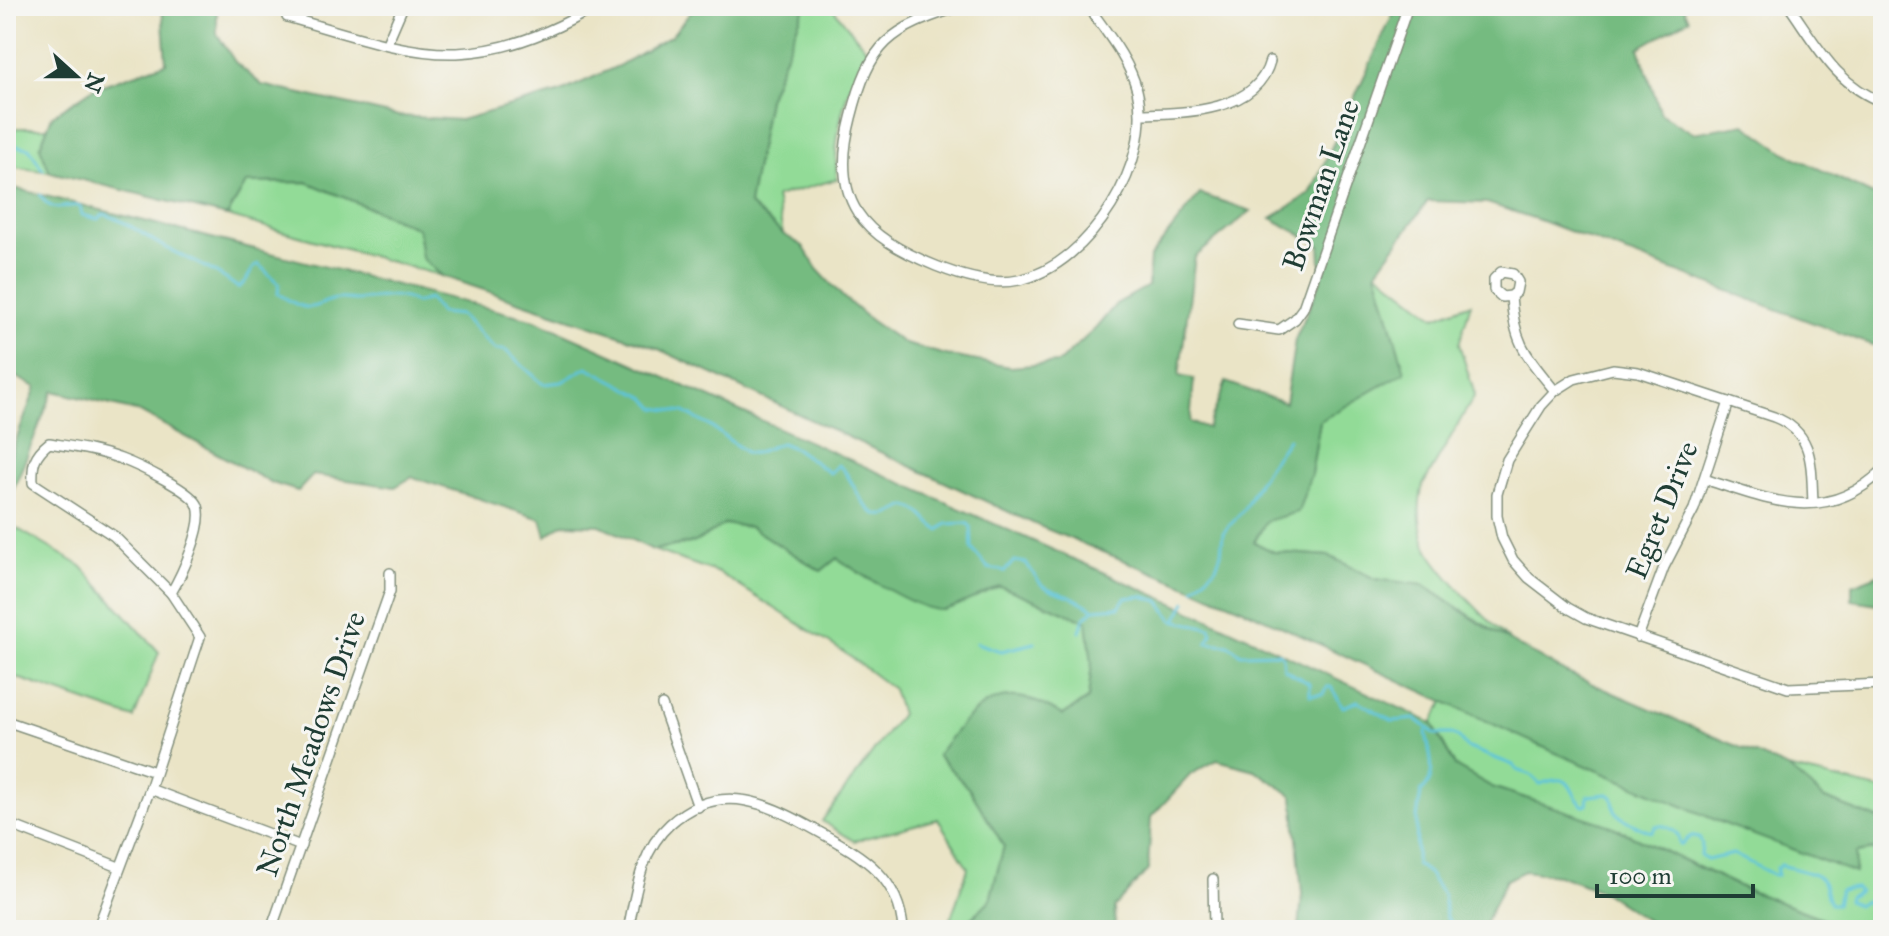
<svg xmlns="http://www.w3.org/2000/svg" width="1889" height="936" font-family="'IM FELL Great Primer',serif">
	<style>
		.green { fill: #92db97; stroke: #588c66; stroke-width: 2 }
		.forest { fill: #75bb80; stroke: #4a7c5a; stroke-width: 2 }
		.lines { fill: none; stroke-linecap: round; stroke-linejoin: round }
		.stream { stroke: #5dc4da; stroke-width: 3 }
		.minor-casing { stroke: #84907d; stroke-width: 12 }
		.minor { stroke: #fff; stroke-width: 9 }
		.labels { text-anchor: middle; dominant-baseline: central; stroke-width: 6; stroke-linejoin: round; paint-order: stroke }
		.street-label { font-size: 30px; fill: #1f3d34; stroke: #f6f6f2 }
	</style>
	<rect width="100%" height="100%" fill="#f6f6f2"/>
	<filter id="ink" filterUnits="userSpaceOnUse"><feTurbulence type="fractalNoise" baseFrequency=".0125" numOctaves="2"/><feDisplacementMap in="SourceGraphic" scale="16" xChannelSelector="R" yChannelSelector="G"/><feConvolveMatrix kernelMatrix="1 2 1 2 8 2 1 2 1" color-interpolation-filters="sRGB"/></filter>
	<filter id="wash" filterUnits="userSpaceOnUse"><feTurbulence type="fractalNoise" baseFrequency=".006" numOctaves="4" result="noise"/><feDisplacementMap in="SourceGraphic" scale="32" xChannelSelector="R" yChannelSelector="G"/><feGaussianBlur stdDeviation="1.8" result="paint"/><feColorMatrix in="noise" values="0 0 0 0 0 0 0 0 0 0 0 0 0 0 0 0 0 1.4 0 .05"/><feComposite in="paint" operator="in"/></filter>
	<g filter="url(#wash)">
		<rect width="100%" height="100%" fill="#eae4c6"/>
		<g class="green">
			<path d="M805,6H831L867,50C846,87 832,136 837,179L776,197L783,234L749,204L768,99Z"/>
			<polygon points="19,128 47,128 40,147 50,172 6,166 6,130"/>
			<polygon points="307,182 418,228 422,257 442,276 227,216 246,183"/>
			<path d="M1376,271L1435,317L1471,303L1459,344L1475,395L1423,485C1418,503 1419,523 1424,541C1433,567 1488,620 1510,641L1423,585L1375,579L1329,556L1274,552L1254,543L1266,521L1311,474L1320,421L1404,371Z"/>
			<polygon points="6,522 81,566 159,652 134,718 6,674"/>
			<polygon points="725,524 750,527 821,571 837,558 868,579 928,608 1000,586 1087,621 1092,663 1088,698 1063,715 1029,699 938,755 970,790 1004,846 990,900 960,930 947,930 968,868 938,819 854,841 822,821 901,714 893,689 845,653 719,573 653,550 695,542"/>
			<path d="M1444,701C1578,764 1715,820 1854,872L1856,853L1880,849L1883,842V930H1853L1743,888L1611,826L1492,787L1455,766L1432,723Z"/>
			<polygon points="1788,768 1883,790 1883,821 1825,799"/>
		</g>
		<g class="forest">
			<polygon points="162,6 217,6 217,34 235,62 262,85 399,116 460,120 561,92 618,66 672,35 696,6 805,6 768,99 749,204 783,234 803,246 817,269 843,297 870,320 905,344 950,356 1010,367 1058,363 1096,328 1116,304 1148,286 1150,257 1200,194 1251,211 1195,257 1179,376 1194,379 1190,422 1208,428 1226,382 1285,403 1295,340 1322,278 1320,245 1271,218 1310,194 1393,14 1414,6 1683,6 1689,19 1639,48 1661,114 1693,133 1745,124 1784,152 1883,200 1883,344 1872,345 1539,220 1487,203 1428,201 1376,272 1405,372 1320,421 1311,474 1298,512 1266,521 1254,542 1274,552 1329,556 1375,579 1423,585 1487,628 1567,673 1788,768 1825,799 1883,821 1883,842 1880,849 1856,853 1855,873 1725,824 1556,753 1239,607 1039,526 652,346 442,276 422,258 418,228 307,182 246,183 227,216 50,172 40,147 52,116 94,88 166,63"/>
			<path d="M6,186L535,320L1211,620L1432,723L1455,766L1492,787L1611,826L1742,888L1853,930H1661L1604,892L1558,875L1524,871L1506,880L1486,921L1485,930H1299L1302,894L1293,796L1255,770L1217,760L1191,774L1151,817L1148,870L1114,907L1115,930H960L990,900L1004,846L970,790L937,755C960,725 985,687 1028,699C1040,702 1052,710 1063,715L1088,699L1092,663L1087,621L1000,586C986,591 955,609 943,610C919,612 858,572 837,558L821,571L750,527L725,524L695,542L653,550L600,525L563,524L546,536L541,519L412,477L395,487L313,475L298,491L272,483L140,412L53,391L6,508V467L36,387L6,372Z"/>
			<polygon points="1883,573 1883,605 1852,600 1852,585"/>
		</g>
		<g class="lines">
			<g class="stream">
				<polyline points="6,144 29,148 43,170"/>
				<path d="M40,195C54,217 64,203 80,206L82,215L98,219L104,214C123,220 138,231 154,241C182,258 213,267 238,288C250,281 249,269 258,264L279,284L278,294C286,298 293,304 301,306C315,311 324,300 336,299C343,298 349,300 356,300C377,299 396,291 416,303L429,299L440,313L461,315L491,346L496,350H505L543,384L562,382L587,367L646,398L655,408L684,412L710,426L747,453H755L781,443L796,449L830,473L838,465C854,474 862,524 890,514C895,512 900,508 907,506C925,511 924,521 939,530L947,524L967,523L971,527L972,549L988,568L1005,571L1014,561L1026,563L1041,584L1049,589L1070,596L1094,609L1119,607L1125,598L1142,596L1159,601L1173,620L1210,628L1212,633L1207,643L1229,645L1241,654L1280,653L1283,657L1284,669L1310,684V695L1323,694L1327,687H1331L1343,707L1358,701L1393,721L1416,719L1435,734H1451L1458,737L1466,747L1513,765L1517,770L1531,775L1540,784C1575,772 1565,787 1583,806L1587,805L1588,796L1608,794L1612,797C1613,800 1614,808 1615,811C1619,818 1645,831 1652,832L1656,826C1664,824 1672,829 1678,835L1680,845L1691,836L1699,838L1702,843L1701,856L1707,860L1733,854L1774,875H1778L1776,868L1780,865C1792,869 1819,872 1824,884C1827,892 1825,896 1830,904H1837L1840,890L1855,888L1859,891L1849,897L1848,900L1857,906L1864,901L1872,905L1875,914L1883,911"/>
				<polyline points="1194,589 1216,567 1221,553 1223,533 1244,509 1260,479 1288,439"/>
				<polyline points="1176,620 1186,602"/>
				<polyline points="1080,632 1084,618 1094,609"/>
				<polyline points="976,643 1001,651 1035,643"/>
				<path d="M1426,731C1428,751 1440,777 1421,792L1417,818L1416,864L1428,873L1443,895L1446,917L1456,930"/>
			</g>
		</g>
	</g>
	<g filter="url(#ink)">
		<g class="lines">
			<defs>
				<g id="minor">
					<polyline points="916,6 922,19"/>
					<path d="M962,6C889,29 870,42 851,118C829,202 862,236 936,266C961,276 992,286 1019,280C1090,265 1155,160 1137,90C1129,59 1106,32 1088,6"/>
					<path d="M1789,6C1816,44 1837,86 1883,102"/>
					<path d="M287,17C339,31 403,55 457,53C507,51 553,32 596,6"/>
					<polyline points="387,43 403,6"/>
					<path d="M1141,114C1183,113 1256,113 1270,61"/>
					<path d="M1511,296L1502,297L1494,290V279L1501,272L1513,274L1518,282L1516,292L1511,296C1514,344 1526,355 1555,391"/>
					<polyline points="1238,324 1279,330 1295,319 1303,308 1408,6"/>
					<path d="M49,443C73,447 98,450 121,459C137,465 193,491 198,506C205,526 181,576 171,593L114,536L33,483C32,464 34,455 49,443Z"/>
					<path d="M1704,479C1770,500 1825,526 1883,470"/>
					<path d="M1813,503C1811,466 1815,433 1774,417L1638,372L1613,369L1574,379L1555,391L1541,406L1507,460L1497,494V516L1502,538L1513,560L1529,578L1568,608L1586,618L1788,688L1883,684"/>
					<polyline points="1638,637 1664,567 1694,509 1729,402"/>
					<polyline points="662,705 698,807"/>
					<polyline points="6,721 155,772"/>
					<polyline points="150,789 301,846"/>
					<polyline points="6,823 119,867"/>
					<polyline points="1213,879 1214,930"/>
					<polyline points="97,930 150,789 200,637 171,593"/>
					<polyline points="271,930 390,591 390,573"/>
					<path d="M628,930C636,893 640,851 670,824C721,778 771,805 821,833C863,856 900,878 903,930"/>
				</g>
			</defs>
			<use href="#minor" class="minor-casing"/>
			<use href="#minor" class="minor"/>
		</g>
	</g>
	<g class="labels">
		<g class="street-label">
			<text transform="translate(1321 185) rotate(-71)">Bowman Lane</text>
			<text transform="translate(1662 510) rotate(-68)">Egret Drive</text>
			<text transform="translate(311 744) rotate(-71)">North Meadows Drive</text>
		</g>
	</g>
	<rect width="1889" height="936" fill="none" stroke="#f6f6f2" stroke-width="32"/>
	<g transform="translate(76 76) rotate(111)" stroke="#f6f6f2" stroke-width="6" paint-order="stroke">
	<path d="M0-6L14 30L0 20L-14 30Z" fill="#1f3d34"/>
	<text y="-12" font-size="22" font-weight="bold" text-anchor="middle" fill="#1f3d34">N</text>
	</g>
	<path d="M1597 884v12h156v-12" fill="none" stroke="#1f3d34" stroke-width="4"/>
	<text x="1609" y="884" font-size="24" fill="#1f3d34" stroke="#f6f6f2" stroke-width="6" paint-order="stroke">100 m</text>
</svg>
